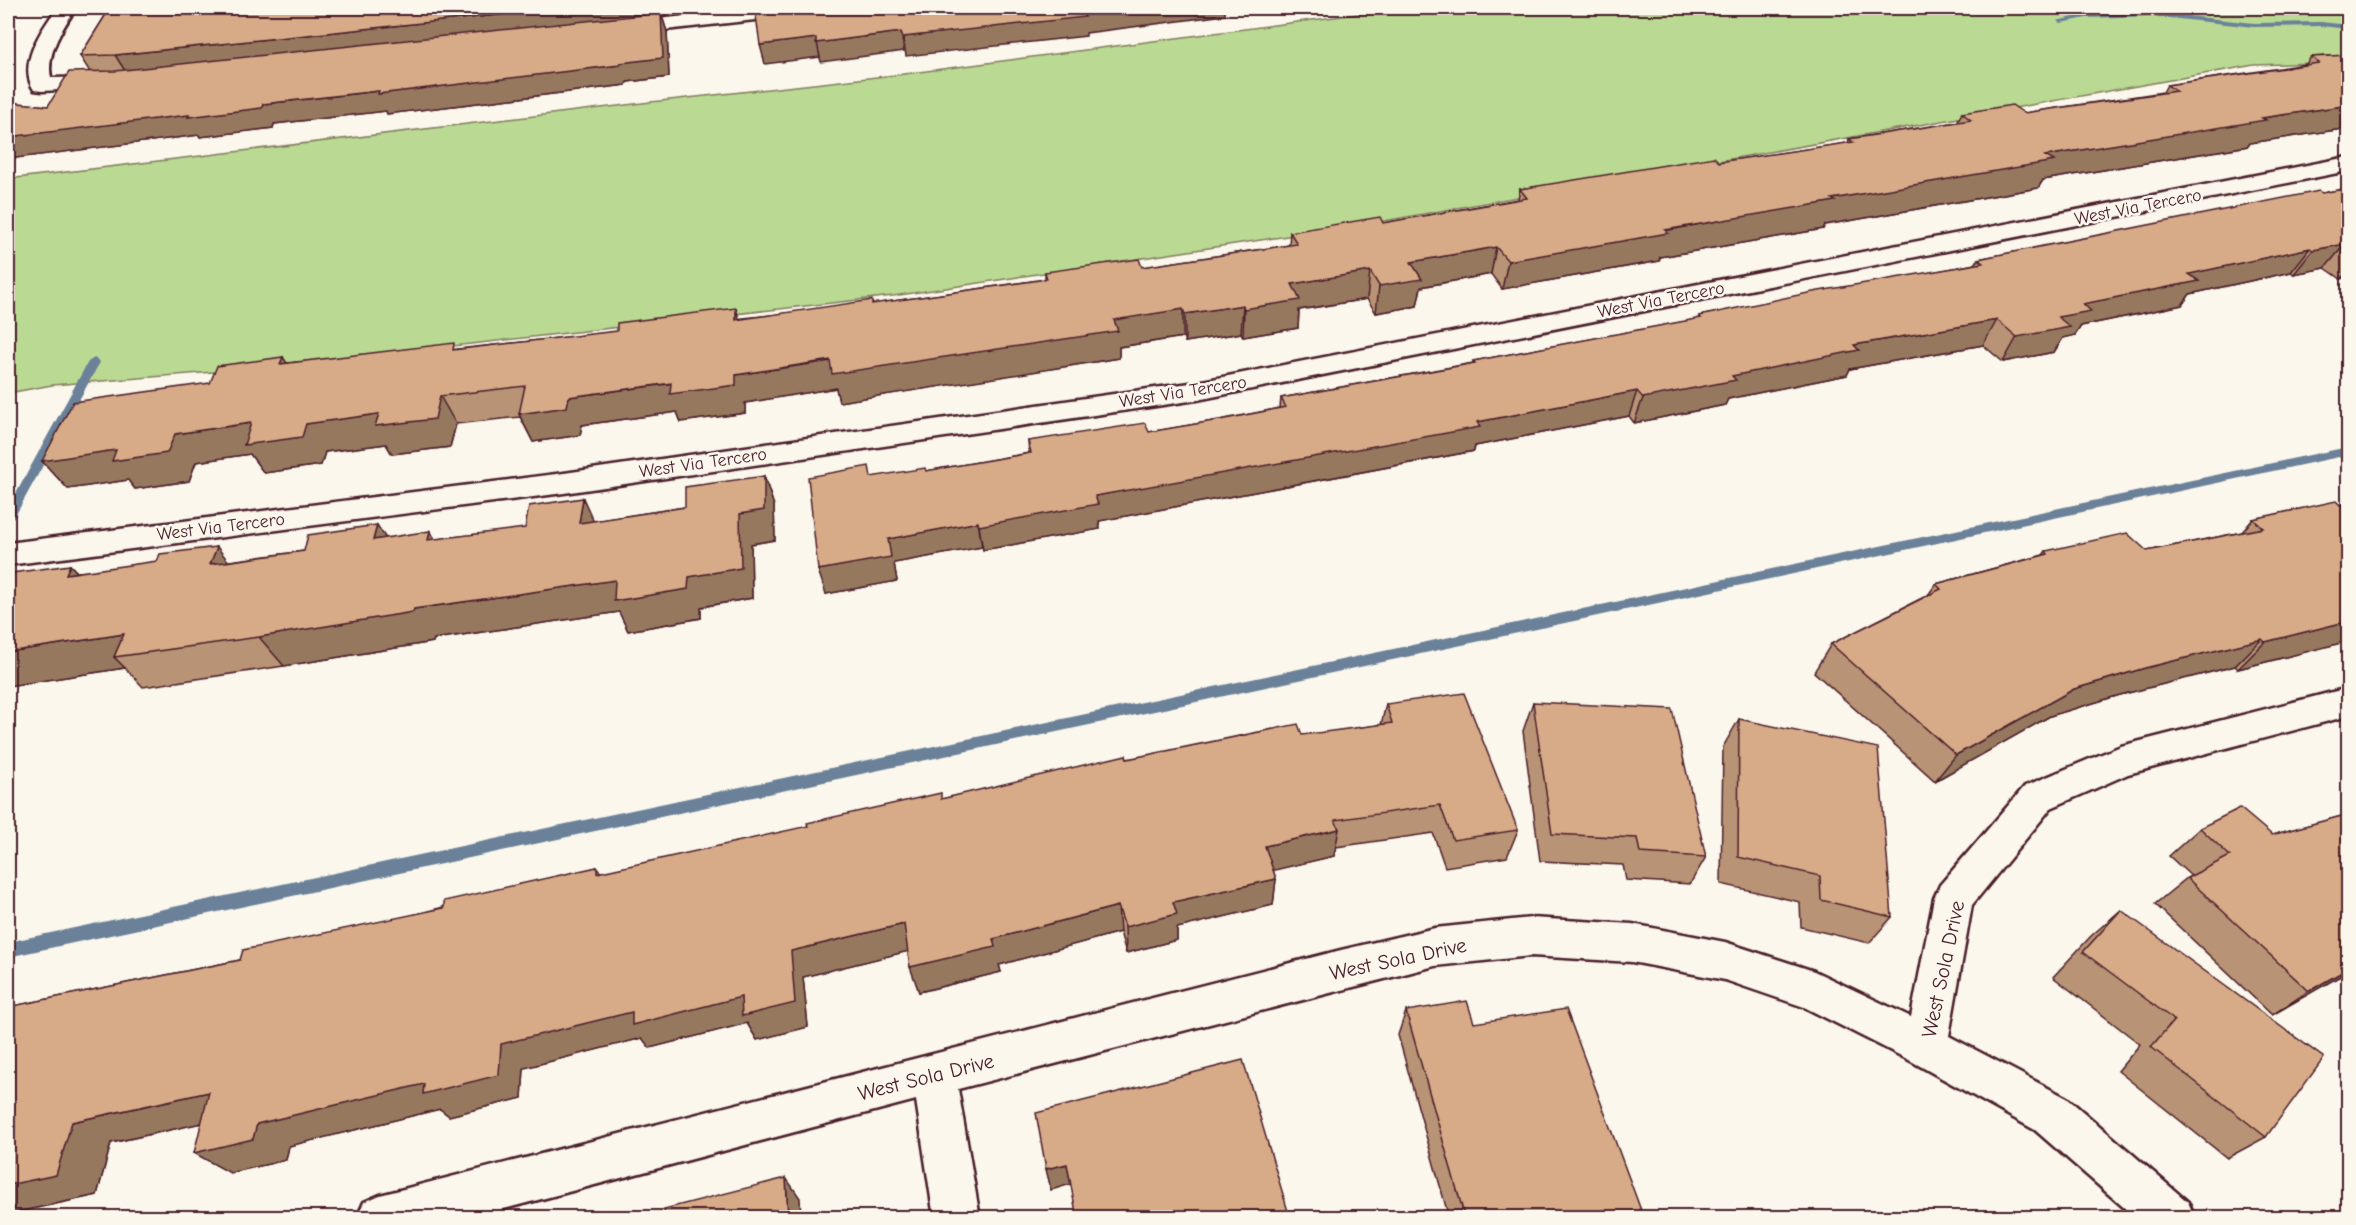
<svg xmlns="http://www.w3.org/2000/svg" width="2356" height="1225" font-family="'Comic Neue',sans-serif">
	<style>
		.green { fill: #bad992; stroke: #827c5e; stroke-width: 1.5 }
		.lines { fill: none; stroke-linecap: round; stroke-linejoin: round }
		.stream { fill: #6b8199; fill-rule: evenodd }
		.minor-casing { stroke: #4a1f2b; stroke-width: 5 }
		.minor { fill: #fbf7ec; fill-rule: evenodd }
		.wall { fill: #b99375; stroke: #4a1f2b; stroke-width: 1.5 }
		.shaded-wall { fill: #96785f; stroke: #4a1f2b; stroke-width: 1.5 }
		.building { fill: #d7ab88; stroke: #4a1f2b; stroke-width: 1.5 }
		.labels { text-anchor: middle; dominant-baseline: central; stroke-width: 5; stroke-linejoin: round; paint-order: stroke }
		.street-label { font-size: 18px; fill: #4a1f2b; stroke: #fbf7ec }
		.near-street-label { font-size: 21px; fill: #4a1f2b; stroke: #fbf7ec }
	</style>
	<rect width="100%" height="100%" fill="#fbf7ec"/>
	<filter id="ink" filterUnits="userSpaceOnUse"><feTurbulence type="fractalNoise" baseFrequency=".0167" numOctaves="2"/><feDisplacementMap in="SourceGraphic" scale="12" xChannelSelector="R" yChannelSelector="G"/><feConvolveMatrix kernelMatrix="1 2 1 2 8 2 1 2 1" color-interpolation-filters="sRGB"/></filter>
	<g filter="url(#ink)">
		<polygon class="green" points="1403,8 2348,8 2348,62 2254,65 1373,223 893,296 251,369 52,385 8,393 8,179 651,102 904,74"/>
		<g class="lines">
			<g class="stream">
				<polygon points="2150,12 2254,23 2321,22 2348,25 2348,29 2321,26 2254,27 2150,16 2086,18 2061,23 2057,21 2086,14"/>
				<polygon points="94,358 100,362 14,518 8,522 8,508 88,362"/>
				<polygon points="2348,447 2348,455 8,957 8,942"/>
			</g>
			<defs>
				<g id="minor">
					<path d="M57,8H76C62,29 46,53 51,78L106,77L113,79L117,83L113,87L42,91L34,90C17,64 42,29 57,8Z"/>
					<polygon points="761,8 820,8 817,12 810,14 620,35 613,33 610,29 613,25 620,23"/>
					<polygon points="2348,157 2348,171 1197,400 564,493 8,565 8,543 564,473 1197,382"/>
					<polygon points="2348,688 2348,716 2128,774 2051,808 1972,905 1949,1036 2067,1098 2188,1202 2195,1218 2136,1218 2035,1130 1911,1061 1804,1007 1725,980 1632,962 1531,956 1435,966 958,1089 980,1218 934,1218 916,1100 470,1218 357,1218 364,1202 380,1195 1341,950 1435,928 1531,918 1632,924 1725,942 1814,971 1911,1017 1934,898 1940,885 2025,786 2121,746"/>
				</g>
			</defs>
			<use href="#minor" class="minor-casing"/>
			<use href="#minor" class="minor"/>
		</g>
		<g class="wall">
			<polygon points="110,8 666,8 666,16 662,16 667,32 669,77 627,82 626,85 387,114 386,111 274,124 273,128 200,137 199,135 8,159 8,102 48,106 90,72 80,56"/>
			<polygon points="2349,55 2349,128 2250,143 2248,146 2043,180 2038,188 1825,225 1823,229 1660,257 1659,261 1502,289 1491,274 1421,287 1417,306 1376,313 1367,299 1299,310 1298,328 1243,337 1241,333 1185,342 1183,337 1119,347 1119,358 839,402 836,388 745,403 745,413 681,422 677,412 582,425 580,435 533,442 520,417 456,424 450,447 392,454 386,444 325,452 321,465 264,473 250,454 196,462 189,481 135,489 128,480 68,489 42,461 210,383 286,363 457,349 872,304 1045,279 1045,272 1142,267 1289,245 1290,232 1383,223 1518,199 1520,189 1719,162 1848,143 1849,139 1957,122 1962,113 2024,113 2163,92 2167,85 2306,64 2311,57"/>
			<polygon points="2349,188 2349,277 2341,279 2325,268 2294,274 2291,272 2190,294 2182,305 2081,326 2075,335 2063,338 2054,352 2003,362 1983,345 1850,369 1847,375 1728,399 1725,405 1634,423 1629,416 1475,446 1474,451 1099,521 1100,529 983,550 982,547 894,563 897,581 826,594 872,477 926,471 1029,453 1028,441 1149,432 1225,419 1280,408 1281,398 1473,363 1473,361 1698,319 1699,316 1975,264 1978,259"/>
			<polygon points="764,476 774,506 775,540 751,544 752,598 701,607 701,618 628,631 619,612 434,639 433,642 284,666 143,687 125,668 8,686 70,565 77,572 229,561 304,551 385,538 435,539 594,521 685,507"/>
			<polygon points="2349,503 2349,641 2238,669 2235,666 2120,695 2050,716 1935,781 1814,672 1831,644 1928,595 1936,584 2043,555 2046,551 2147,551 2242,532 2253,519"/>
			<polygon points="1533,702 1706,857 1690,884 1626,880 1623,865 1540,861 1523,731"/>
			<polygon points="1386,704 1518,830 1507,857 1445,867 1433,833 1336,847 1334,856 1273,870 1276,879 1273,905 1177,928 1177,940 1126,953 1120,932 999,965 1001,972 919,992 908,951 803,977 808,1027 757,1040 747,1023 650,1048 642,1038 524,1068 522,1098 449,1116 440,1109 289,1146 286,1160 230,1173 201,1123 111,1143 97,1195 8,1214 8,1007 240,960 597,867 601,873 1127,759 1381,725"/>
			<polygon points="1739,719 1892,917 1869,943 1801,927 1800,902 1721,884 1723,747"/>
			<polygon points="2349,814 2349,971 2272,1015 2155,904 2187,878 2191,876 2169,856 2200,828 2272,835"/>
			<polygon points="2121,910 2266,1137 2227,1158 2118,1071 2140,1044 2053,977 2091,936"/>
			<polygon points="1406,1011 1474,1023 1642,1213 1638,1218 1449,1218 1398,1035"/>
		</g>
		<g class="shaded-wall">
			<polygon points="8,8 15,8 8,17"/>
			<polygon points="565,8 666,8 666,16 662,16 667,32 669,77 627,82 626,85 387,114 386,111 274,124 273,128 200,137 199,135 8,159 8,137 263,104 379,91 620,65 127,74 115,55"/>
			<polygon points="1140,8 1225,8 1225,15 1086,33 1086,36 906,56 903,37"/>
			<polygon points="901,32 904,51 821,62 816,43"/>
			<polygon points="816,38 820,57 765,64 760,45"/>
			<polygon points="2349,105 2349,128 2250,143 2248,146 2043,180 2038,188 1825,225 1823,229 1660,257 1659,261 1502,289 1508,261 1832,199 2045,156 2262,118"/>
			<polygon points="2345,244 2325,268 2294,274 2313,250"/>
			<polygon points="1496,247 1491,274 1421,287 1417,306 1376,313 1379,286 1411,262"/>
			<polygon points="2310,248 2291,272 2190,294 2182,305 2081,326 2075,335 2063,338 2054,352 2003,362 2017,337 2083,304 2189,274"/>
			<polygon points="2349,269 2349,277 2341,279"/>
			<polygon points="1370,271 1367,299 1299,310 1298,328 1243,337 1244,309 1292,284"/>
			<polygon points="1243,305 1241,333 1185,342 1185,314"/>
			<polygon points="736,308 744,336 736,320"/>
			<polygon points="1183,309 1183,337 1119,347 1119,358 1026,373 839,402 836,388 745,403 745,413 681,422 677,412 582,425 580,435 533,442 519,414 569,397 736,375"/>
			<polygon points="1997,320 1983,345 1850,369 1847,375 1728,399 1725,405 1634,423 1643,398 1854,345"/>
			<polygon points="283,357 301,385 280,364"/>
			<polygon points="1637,391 1629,416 1475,446 1474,451 1099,521 1100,529 983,550 979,526 1095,496"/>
			<polygon points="440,396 456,424 450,447 392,454 386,444 325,452 321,465 264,473 250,454 196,462 189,481 135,489 128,480 68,489 42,461 175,434 251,423 306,424"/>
			<polygon points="764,476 774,506 775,540 751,544 752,598 701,607 701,618 628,631 619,612 434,639 433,642 284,666 259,637 414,609 615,580 689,577 740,514"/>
			<polygon points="583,498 597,529 579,523"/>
			<polygon points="978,522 982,547 894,563 897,581 826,594 818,570 888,539"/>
			<polygon points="377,525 397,555 373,540"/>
			<polygon points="430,531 449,561 428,540"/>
			<polygon points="217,547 241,577 210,564"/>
			<polygon points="70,565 99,595 66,574"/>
			<polygon points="2349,621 2349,641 2238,669 2265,642"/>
			<polygon points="124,634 114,657 125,668 8,686 8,652"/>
			<polygon points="2262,639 2235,666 2120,695 2050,716 1935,781 1956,755 2074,689 2145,668"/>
			<polygon points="1339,829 1334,856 1262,873 1265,846"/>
			<polygon points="1276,879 1273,905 1177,928 1177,940 1126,953 1125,927 1173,902"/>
			<polygon points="1118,906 1120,932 999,965 1001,972 919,992 910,967 993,939"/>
			<polygon points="904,924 913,950 803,977 808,1027 757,1040 747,1023 650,1048 642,1038 524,1068 522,1098 449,1116 440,1109 289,1146 286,1160 230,1173 194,1153 257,1124 501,1044 791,951"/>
			<polygon points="2349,968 2349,971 2272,1015 2309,991"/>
			<polygon points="209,1092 243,1114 111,1143 97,1195 8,1214 8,1185 72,1122"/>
			<polygon points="1067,1164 1071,1184 1051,1190 1046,1169"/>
			<polygon points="786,1178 800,1198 801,1218 788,1218"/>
		</g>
		<g class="building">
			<polygon points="110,8 565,8 115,55 80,56"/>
			<polygon points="755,8 1140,8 1083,15 1085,17 903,37 901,32 816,43 816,38 760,45"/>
			<polygon points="661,13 663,58 620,63 620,65 378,94 379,91 263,104 262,108 188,117 189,115 8,137 8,102 48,106 69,72 115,71"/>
			<polygon points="2349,55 2349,105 2262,118 2266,120 2045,156 2054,161 1832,199 1835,201 1665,230 1668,233 1508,261 1496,247 1411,262 1422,279 1379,286 1370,271 1292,284 1300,300 1244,309 1243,305 1185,314 1183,309 1114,320 1118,331 832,374 830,360 736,375 736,385 670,394 671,383 569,397 567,407 519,414 525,386 440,396 435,419 375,426 379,414 306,424 302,437 244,445 251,423 175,434 167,453 112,461 116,450 42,461 73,402 210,383 217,366 283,357 280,364 454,343 453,350 617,331 617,323 736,308 736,320 872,300 872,304 1047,279 1045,272 1139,259 1142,267 1297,244 1290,232 1380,217 1383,223 1527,198 1520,189 1714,157 1719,162 1853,142 1849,139 1971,120 1962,113 2012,105 2024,113 2176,91 2167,85 2319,63 2311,57"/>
			<polygon points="2349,188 2349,247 2345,244 2313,250 2310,248 2189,274 2199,281 2083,304 2091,311 2058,317 2070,327 2017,337 1997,320 1854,345 1859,350 1732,376 1736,380 1643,398 1637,391 1477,422 1480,427 1095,496 1098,504 979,526 978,522 888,539 891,557 818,570 808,477 869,466 871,477 925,468 926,471 1031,453 1028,441 1145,423 1149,432 1225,419 1286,407 1281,398 1475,363 1473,361 1701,318 1699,316 1813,292 1983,263 1978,259 2319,191 2322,193"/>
			<polygon points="764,476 764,510 740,514 741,568 689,577 688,589 614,601 615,580 414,609 413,612 259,637 114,657 124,634 8,652 8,582 12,573 70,565 66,574 157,561 160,554 217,547 210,564 304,551 308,535 377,525 373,540 430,531 428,540 525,528 529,506 583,498 579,523 685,507 685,487"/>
			<polygon points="2336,501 2340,505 2349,503 2349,621 2265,642 2262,639 2145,668 2074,689 1956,755 1831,644 1941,589 1936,584 2048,554 2046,551 2127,533 2147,551 2263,528 2253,519"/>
			<polygon points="1464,693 1518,830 1453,840 1440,805 1335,820 1339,829 1265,846 1276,879 1173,902 1177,914 1125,927 1118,906 993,939 995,947 910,967 904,924 791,951 795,1003 742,1016 741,997 632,1025 632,1012 501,1044 499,1075 423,1094 424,1084 257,1124 253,1139 194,1153 209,1092 72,1122 56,1175 8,1185 8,1007 240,960 243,950 444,908 444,901 597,867 597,873 808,826 807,823 941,793 941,799 1126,755 1127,759 1298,724 1302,735 1392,723 1386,704"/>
			<polygon points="1533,702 1672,709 1706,857 1640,853 1637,838 1552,834"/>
			<polygon points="1739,719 1878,748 1892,917 1821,900 1820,876 1738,857"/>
			<polygon points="2240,808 2272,835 2349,814 2349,968 2309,991 2187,878 2230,856 2200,828"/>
			<polygon points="2121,910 2324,1058 2266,1137 2151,1047 2174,1020 2083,952"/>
			<polygon points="1467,1001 1474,1023 1566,1009 1642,1213 1617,1218 1465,1218 1406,1011"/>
			<polygon points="1243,1060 1290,1218 1077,1218 1067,1164 1046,1169 1036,1113"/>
			<polygon points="786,1178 788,1218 664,1218 664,1209"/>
		</g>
	</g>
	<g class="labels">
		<g class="street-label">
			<text transform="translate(2138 207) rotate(-11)">West Via Tercero</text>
			<text transform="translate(1661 300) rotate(-11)">West Via Tercero</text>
			<text transform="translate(1183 392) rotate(-9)">West Via Tercero</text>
			<text transform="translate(703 463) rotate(-8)">West Via Tercero</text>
			<text transform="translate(221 527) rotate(-7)">West Via Tercero</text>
		</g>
		<g class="near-street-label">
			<text transform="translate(1398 959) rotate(-12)">West Sola Drive</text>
			<text transform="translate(1943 969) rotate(-78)">West Sola Drive</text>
			<text transform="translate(926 1077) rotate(-14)">West Sola Drive</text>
		</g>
	</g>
	<rect width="2356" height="1225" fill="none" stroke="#fbf7ec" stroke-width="30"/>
	<rect x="15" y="15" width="2326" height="1195" fill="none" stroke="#4a1f2b" stroke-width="2" filter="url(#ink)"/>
</svg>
